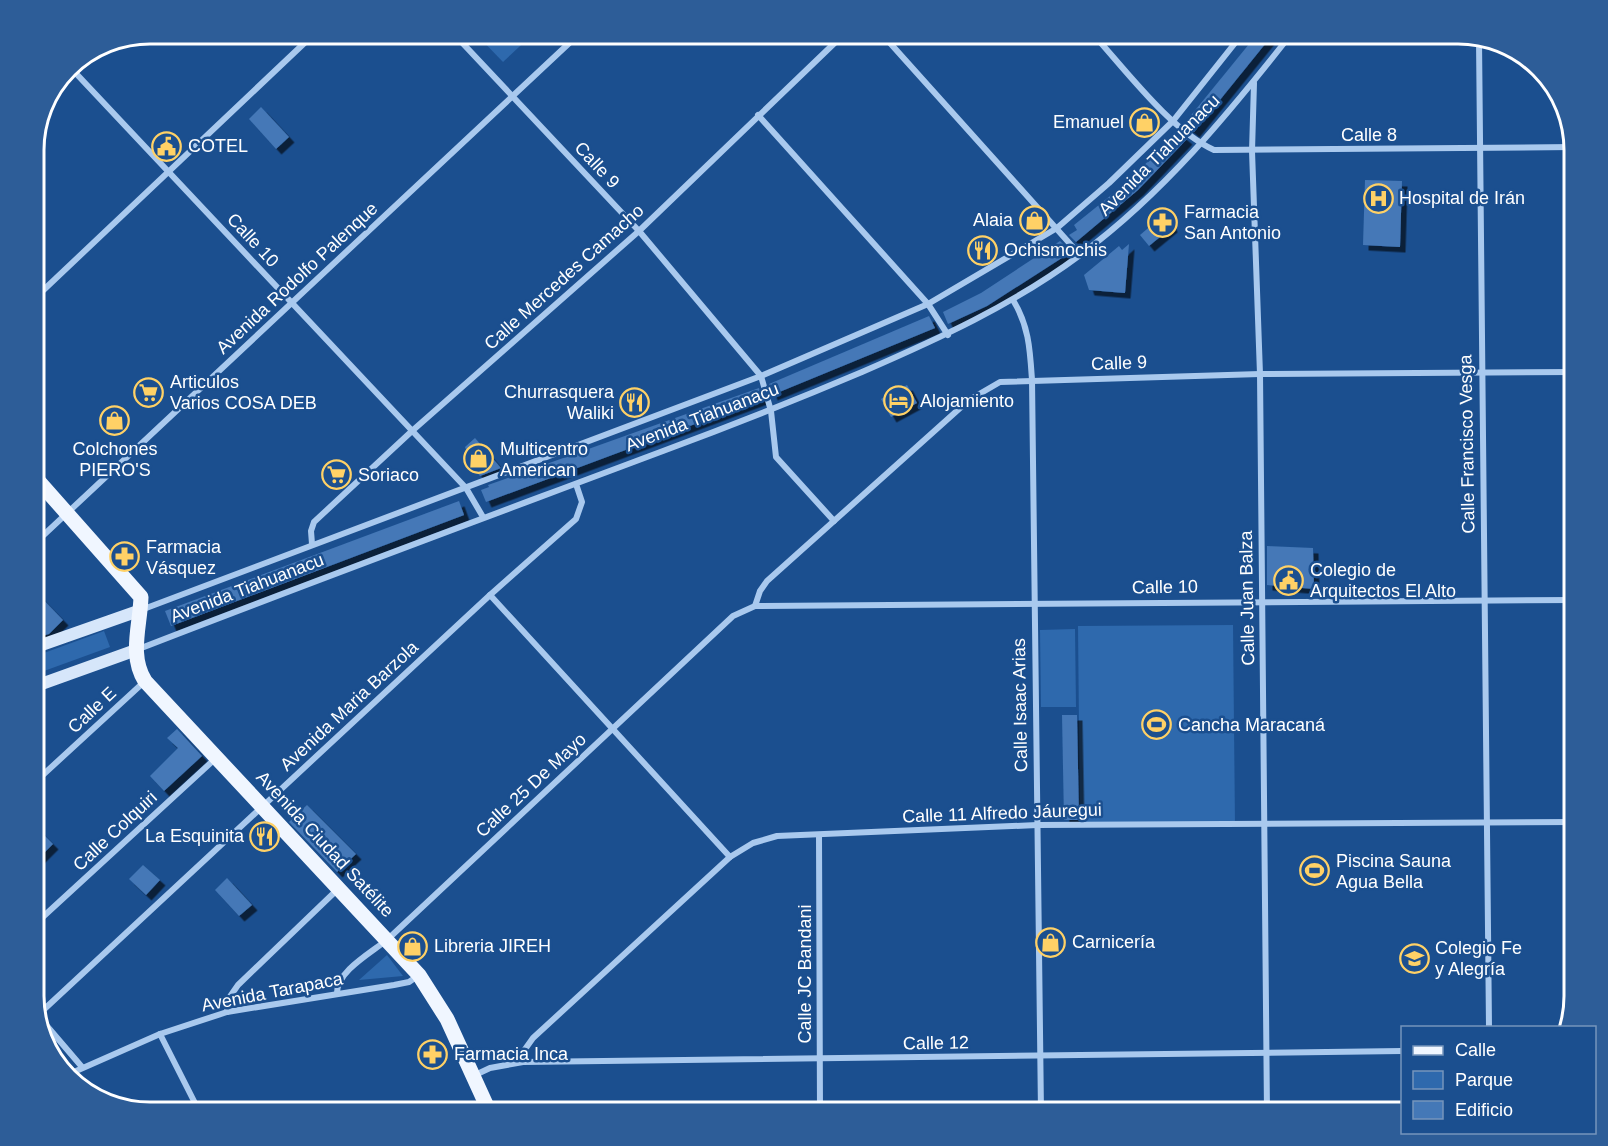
<svg xmlns="http://www.w3.org/2000/svg" width="1608" height="1146" font-family="Arial,sans-serif">
	<style>
		.green { fill: #2e69ad }
		.building { fill: #4478b7; filter: url(#shadow) }
		.lines { fill: none; stroke-linecap: round; stroke-linejoin: round }
		.street { stroke: #a9c9ee; stroke-width: 6 }
		.secondary { stroke: #d6e6fa; stroke-width: 12 }
		.primary { stroke: #f0f6ff; stroke-width: 15 }
		.labels { text-anchor: middle; dominant-baseline: central; stroke-width: 5; stroke-linejoin: round; paint-order: stroke }
		.poi-label { font-size: 18px; fill: #fff; stroke: #1b4f8f; text-anchor: start }
		.street-label { font-size: 18px; fill: #fff; stroke: #1b4f8f }
		.rim { fill: none; stroke: #fff; stroke-width: 3 }
	</style>
	<defs>
		<filter id="shadow"><feDropShadow dx="5.5" dy="5.5" stdDeviation="0" flood-color="#0009"/></filter>
	</defs>
	<rect width="100%" height="100%" fill="#1b4f8f"/>
	<g class="green">
		<polygon points="475,33 534,33 503,62"/>
		<polygon points="1233,625 1235,825 1080,826 1078,626"/>
		<polygon points="1075,629 1076,707 1041,707 1040,630"/>
		<polygon points="104,631 110,647 33,675 33,657"/>
		<polygon points="387,955 403,976 359,980"/>
	</g>
	<g class="building">
		<polygon points="1258,33 1274,33 1194,132 1184,124"/>
		<polygon points="261,107 289,137 276,149 249,119"/>
		<polygon points="1177,131 1187,139 1138,190 1076,242 1069,235 1077,230 1074,225 1130,180"/>
		<polygon points="1365,180 1402,181 1400,247 1363,245"/>
		<polygon points="1167,212 1172,227 1149,246 1140,235"/>
		<polygon points="1060,241 1068,249 1068,254 987,306 948,324 943,312 981,293"/>
		<polygon points="1129,244 1125,293 1089,290 1084,275 1119,246 1122,250"/>
		<polygon points="929,316 935,328 772,395 769,384"/>
		<polygon points="907,385 917,403 891,417 881,399"/>
		<polygon points="759,388 762,399 486,502 481,490 489,487 488,485"/>
		<polygon points="475,438 501,468 480,476 473,467 465,447"/>
		<polygon points="459,501 464,515 171,626 165,611"/>
		<polygon points="1267,546 1313,548 1314,589 1267,585"/>
		<polygon points="33,589 63,620 49,634 38,637 33,632"/>
		<polygon points="1062,715 1077,715 1079,820 1064,820"/>
		<polygon points="177,729 202,756 164,791 150,776 178,748 167,738"/>
		<polygon points="307,805 356,854 337,872 289,822"/>
		<polygon points="33,824 53,844 33,864"/>
		<polygon points="143,865 160,880 146,895 129,879"/>
		<polygon points="227,878 252,905 239,916 215,890"/>
	</g>
	<g class="lines">
		<g class="street">
			<polyline points="453,33 639,231 761,376 771,411 776,457 834,521"/>
			<polyline points="881,33 1080,255"/>
			<path d="M1092,33C1125,69 1170,130 1214,150L1574,147"/>
			<polyline points="1479,40 1489,1028"/>
			<polyline points="69,66 466,488 483,517"/>
			<polyline points="1254,83 1252,151 1260,374 1267,1113"/>
			<polyline points="758,115 928,304 948,335"/>
			<polyline points="33,300 315,33"/>
			<path d="M1013,300C1029,326 1030,350 1032,380L1041,1113"/>
			<polyline points="312,544 311,531 314,522 412,431 639,231 845,33"/>
			<polyline points="33,545 580,33"/>
			<polyline points="490,595 730,857"/>
			<polyline points="755,606 760,591 767,581 969,400 1000,382 1260,374 1575,372"/>
			<polyline points="141,610 761,376 928,304 1057,228 1109,183 1173,121 1243,33"/>
			<path d="M136,650C311,582 487,517 663,451C730,426 796,400 862,372C938,339 1013,305 1080,255C1163,194 1229,113 1292,33"/>
			<polyline points="33,784 144,682"/>
			<polyline points="819,835 820,1113"/>
			<polyline points="33,926 216,758"/>
			<path d="M337,993C337,971 371,953 388,939L733,616L755,606L1575,600"/>
			<polyline points="35,1012 82,1067"/>
			<polyline points="227,1012 229,998 238,985 339,888"/>
			<polyline points="38,1015 490,595 576,519 582,502 576,484"/>
			<polyline points="160,1034 200,1113"/>
			<polyline points="523,1062 523,1052 533,1038 730,857 753,843 777,836 1037,825 1575,822"/>
			<polyline points="67,1075 160,1034 227,1012 394,985 409,982 419,975"/>
			<polyline points="473,1076 490,1068 523,1062 1402,1051"/>
		</g>
		<g class="secondary">
			<polyline points="33,648 141,610"/>
			<polyline points="33,687 136,650"/>
		</g>
		<path class="primary" d="M33,475L141,597C140,627 129,655 145,681L419,975L447,1019L490,1113"/>
	</g>
	<defs>
		<symbol id="shop-ring" viewBox="-11 -11 22 22"><circle r="9.5" fill="#1b4f8f" stroke="#ffd166" stroke-width="1.5"/><path d="M-5-2.5h2.3a2.7 3.5 0 0 1 5.4 0H5L5.5 6h-11ZM-1.5-2.5h3a1.5 2.3 0 0 0-3 0Z" fill="#ffd166"/></symbol>
		<symbol id="civic-ring" viewBox="-11 -11 22 22"><circle r="9.5" fill="#1b4f8f" stroke="#ffd166" stroke-width="1.5"/><path d="M-.6-6.5H3V-4.5H.6V-3L4-1V1h2V6H-6V1h2V-1L-.6-3ZM-1.2 2.5V6h2.4V2.5Z" fill="#ffd166"/></symbol>
		<symbol id="hospital-ring" viewBox="-11 -11 22 22"><circle r="9.5" fill="#1b4f8f" stroke="#ffd166" stroke-width="1.5"/><path d="M-5-5h3v3.5h4V-5h3V5h-3V1.5h-4V5h-3Z" fill="#ffd166"/></symbol>
		<symbol id="pharmacy-ring" viewBox="-11 -11 22 22"><circle r="9.5" fill="#1b4f8f" stroke="#ffd166" stroke-width="1.5"/><path d="M-2-6h4v4h4v4h-4v4h-4v-4h-4v-4h4Z" fill="#ffd166"/></symbol>
		<symbol id="restaurant-ring" viewBox="-11 -11 22 22"><circle r="9.5" fill="#1b4f8f" stroke="#ffd166" stroke-width="1.5"/><path d="M-5-6h1v4h1v-4h1v4h1v-4h1v5L-1.5 .5V6h-2V.5L-5-1ZM5-6V6H3V1.5H1.5Q1.5-4 5-6Z" fill="#ffd166"/></symbol>
		<symbol id="supermarket-ring" viewBox="-11 -11 22 22"><circle r="9.5" fill="#1b4f8f" stroke="#ffd166" stroke-width="1.5"/><path d="M-6-5.5h2.5l.6 2H6L4.5 2H-2.5L-4.4-4H-6ZM-1.5 3.2a1.3 1.3 0 1 0 .1 0ZM3 3.2a1.3 1.3 0 1 0 .1 0Z" fill="#ffd166"/></symbol>
		<symbol id="hotel-ring" viewBox="-11 -11 22 22"><circle r="9.5" fill="#1b4f8f" stroke="#ffd166" stroke-width="1.5"/><path d="M-6-4.5h1.5V1H6V5H4.5V3h-9V5H-6ZM-4 0a1.8 1.8 0 1 1 3.6 0ZM.5 0V-2.5h3Q6-2.5 6 0Z" fill="#ffd166"/></symbol>
		<symbol id="stadium-ring" viewBox="-11 -11 22 22"><circle r="9.5" fill="#1b4f8f" stroke="#ffd166" stroke-width="1.5"/><path d="M0-5a6.5 5 0 1 0 0 10a6.5 5 0 1 0 0-10ZM-3.5-1.8h7v3.6h-7Z" fill="#ffd166"/></symbol>
		<symbol id="school-ring" viewBox="-11 -11 22 22"><circle r="9.5" fill="#1b4f8f" stroke="#ffd166" stroke-width="1.5"/><path d="M0-5L7-2L0 1L-7-2ZM-4 1L0 2.5L4 1V4Q0 6-4 4Z" fill="#ffd166"/></symbol>
	</defs>
	<g fill-rule="evenodd">
		<use href="#shop-ring" x="1128" y="106" width="33" height="33"/>
		<use href="#civic-ring" x="150" y="130" width="33" height="33"/>
		<use href="#hospital-ring" x="1362" y="182" width="33" height="33"/>
		<use href="#shop-ring" x="1018" y="204" width="33" height="33"/>
		<use href="#pharmacy-ring" x="1146" y="206" width="33" height="33"/>
		<use href="#restaurant-ring" x="966" y="234" width="33" height="33"/>
		<use href="#supermarket-ring" x="132" y="376" width="33" height="33"/>
		<use href="#hotel-ring" x="882" y="384" width="33" height="33"/>
		<use href="#restaurant-ring" x="618" y="386" width="33" height="33"/>
		<use href="#shop-ring" x="98" y="404" width="33" height="33"/>
		<use href="#shop-ring" x="462" y="442" width="33" height="33"/>
		<use href="#supermarket-ring" x="320" y="458" width="33" height="33"/>
		<use href="#pharmacy-ring" x="108" y="540" width="33" height="33"/>
		<use href="#civic-ring" x="1272" y="564" width="33" height="33"/>
		<use href="#stadium-ring" x="1140" y="708" width="33" height="33"/>
		<use href="#restaurant-ring" x="248" y="820" width="33" height="33"/>
		<use href="#stadium-ring" x="1298" y="854" width="33" height="33"/>
		<use href="#shop-ring" x="1034" y="926" width="33" height="33"/>
		<use href="#shop-ring" x="396" y="930" width="33" height="33"/>
		<use href="#school-ring" x="1398" y="942" width="33" height="33"/>
		<use href="#pharmacy-ring" x="416" y="1038" width="33" height="33"/>
	</g>
	<g class="labels">
		<g class="poi-label">
			<text x="1124" y="122" text-anchor="end">Emanuel</text>
			<text x="188" y="146">COTEL</text>
			<text x="1399" y="198">Hospital de Irán</text>
			<text x="1184" y="212">Farmacia<tspan x="1184" dy="21">San Antonio</tspan></text>
			<text x="1013" y="220" text-anchor="end">Alaia</text>
			<text x="1004" y="250">Ochismochis</text>
			<text x="170" y="382">Articulos<tspan x="170" dy="21">Varios COSA DEB</tspan></text>
			<text x="614" y="392" text-anchor="end">Churrasquera<tspan x="614" dy="21">Waliki</tspan></text>
			<text x="920" y="401">Alojamiento</text>
			<text x="115" y="449" text-anchor="middle">Colchones<tspan x="115" dy="21">PIERO'S</tspan></text>
			<text x="500" y="449">Multicentro<tspan x="500" dy="21">American</tspan></text>
			<text x="358" y="475">Soriaco</text>
			<text x="146" y="547">Farmacia<tspan x="146" dy="21">Vásquez</tspan></text>
			<text x="1310" y="570">Colegio de<tspan x="1310" dy="21">Arquitectos El Alto</tspan></text>
			<text x="1178" y="725">Cancha Maracaná</text>
			<text x="244" y="836" text-anchor="end">La Esquinita</text>
			<text x="1336" y="861">Piscina Sauna<tspan x="1336" dy="21">Agua Bella</tspan></text>
			<text x="1072" y="942">Carnicería</text>
			<text x="434" y="946">Libreria JIREH</text>
			<text x="1435" y="948">Colegio Fe<tspan x="1435" dy="21">y Alegría</tspan></text>
			<text x="454" y="1054">Farmacia Inca</text>
		</g>
		<g class="street-label">
			<text x="1369" y="135">Calle 8</text>
			<text transform="translate(1159 155) rotate(-45)">Avenida Tiahuanacu</text>
			<text transform="translate(597 165) rotate(47)">Calle 9</text>
			<text transform="translate(253 240) rotate(47)">Calle 10</text>
			<text transform="translate(564 277) rotate(-42)">Calle Mercedes Camacho</text>
			<text transform="translate(297 278) rotate(-43)">Avenida Rodolfo Palenque</text>
			<text transform="translate(1119 363) rotate(-2)">Calle 9</text>
			<text transform="translate(702 417) rotate(-21)">Avenida Tiahuanacu</text>
			<text transform="translate(1467 444) rotate(-91)">Calle Francisco Vesga</text>
			<text transform="translate(1165 587) rotate(-1)">Calle 10</text>
			<text transform="translate(247 588) rotate(-21)">Avenida Tiahuanacu</text>
			<text transform="translate(1247 598) rotate(-91)">Calle Juan Balza</text>
			<text transform="translate(1020 705) rotate(-91)">Calle Isaac Arias</text>
			<text transform="translate(349 706) rotate(-43)">Avenida Maria Barzola</text>
			<text transform="translate(92 710) rotate(-43)">Calle E</text>
			<text transform="translate(531 785) rotate(-43)">Calle 25 De Mayo</text>
			<text transform="translate(1002 813) rotate(-2)">Calle 11 Alfredo Jáuregui</text>
			<text transform="translate(115 831) rotate(-43)">Calle Colquiri</text>
			<text transform="translate(325 844) rotate(47)">Avenida Ciudad Satélite</text>
			<text transform="translate(805 974) rotate(-90)">Calle JC Bandani</text>
			<text transform="translate(272 992) rotate(-11)">Avenida Tarapaca</text>
			<text transform="translate(936 1043) rotate(-1)">Calle 12</text>
		</g>
	</g>
	<path d="M0 0H1608V1146H0ZM150 44H1458A106 106 0 0 1 1564 150V996A106 106 0 0 1 1458 1102H150A106 106 0 0 1 44 996V150A106 106 0 0 1 150 44Z" fill="#2d5d98" fill-rule="evenodd"/>
	<path class="rim" d="M150 44H1458A106 106 0 0 1 1564 150V996A106 106 0 0 1 1458 1102H150A106 106 0 0 1 44 996V150A106 106 0 0 1 150 44Z"/>
	<rect x="1401" y="1026" width="195" height="108" fill="#1b4f8f" stroke="#7695bc" stroke-width="1.5"/>
	<rect x="1413" y="1046" width="30" height="9" fill="#f0f6ff" stroke="#7695bc" stroke-width="1.5"/>
	<text x="1455" y="1056" font-size="18" fill="#ffffff">Calle</text>
	<rect x="1413" y="1071" width="30" height="18" fill="#2e69ad" stroke="#7695bc" stroke-width="1.5"/>
	<text x="1455" y="1086" font-size="18" fill="#ffffff">Parque</text>
	<rect x="1413" y="1101" width="30" height="18" fill="#4478b7" stroke="#7695bc" stroke-width="1.5"/>
	<text x="1455" y="1116" font-size="18" fill="#ffffff">Edificio</text>
</svg>
